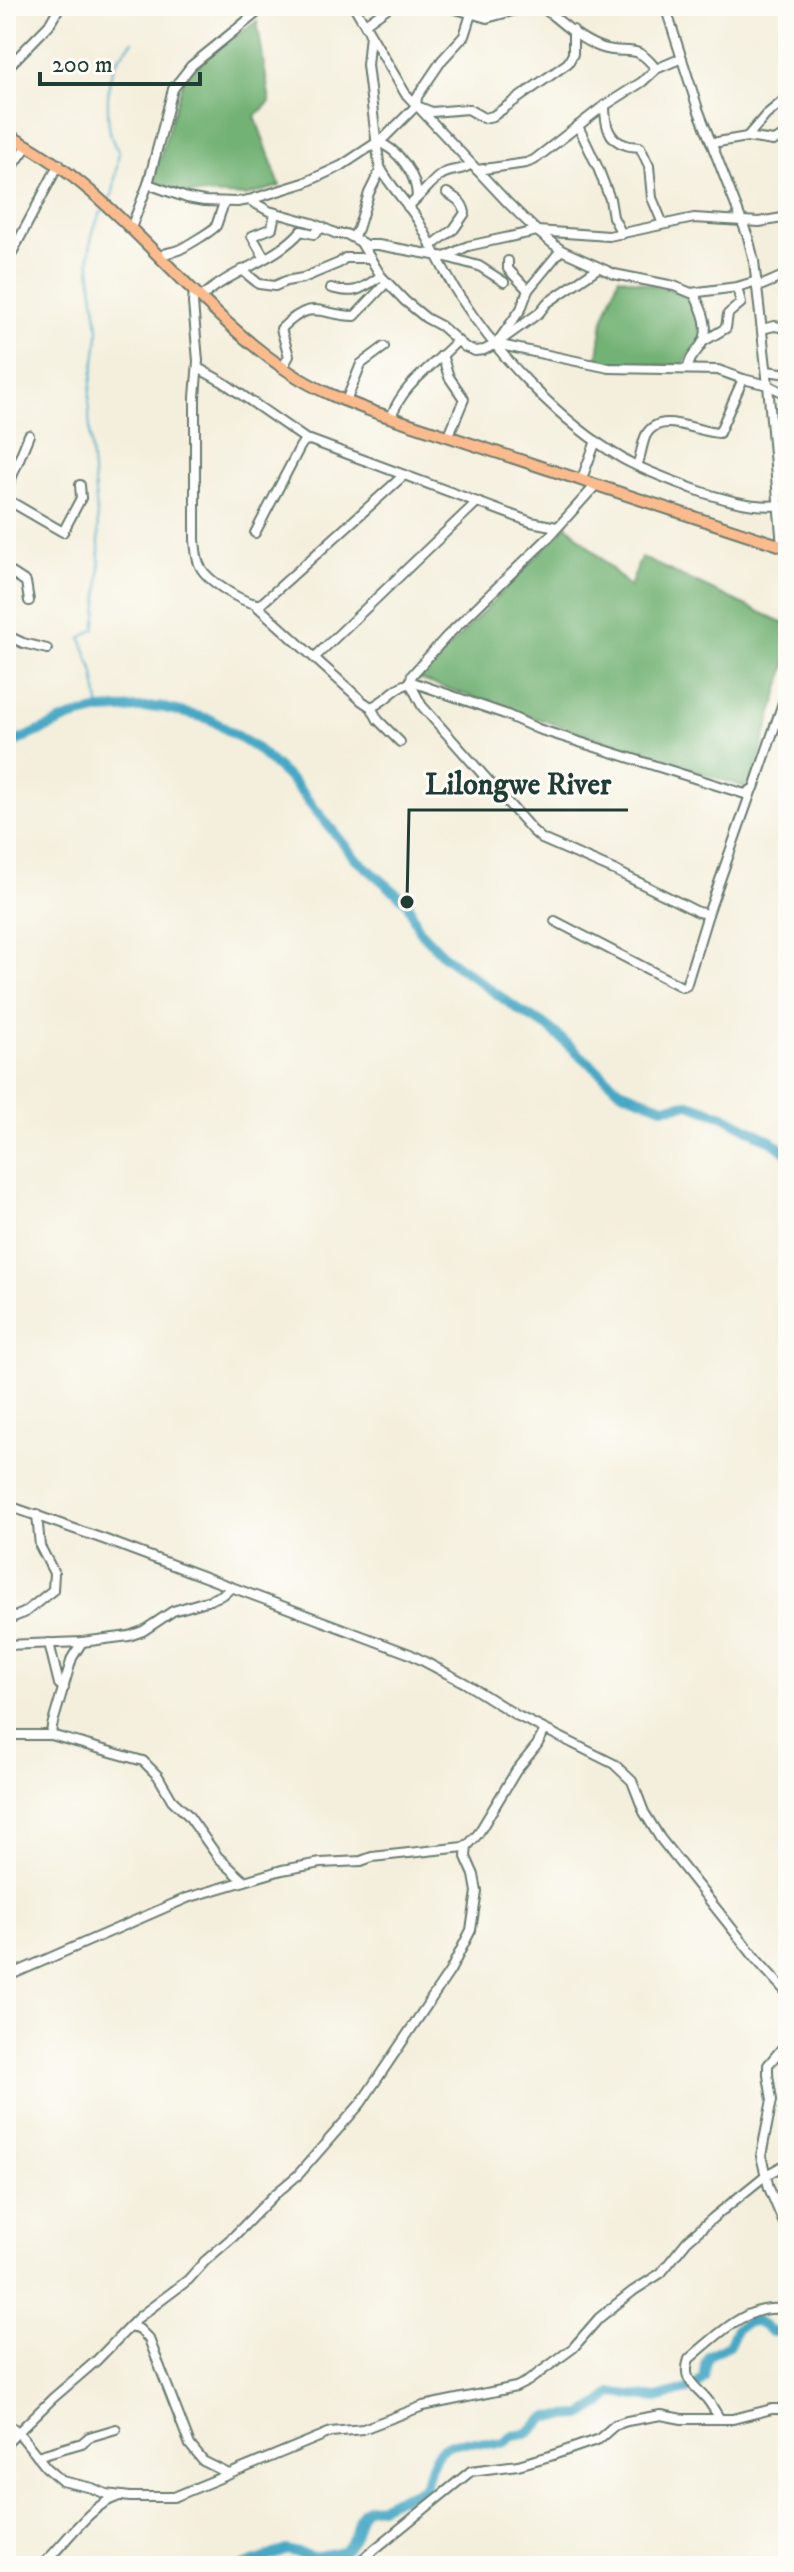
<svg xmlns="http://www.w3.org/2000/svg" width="794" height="2572" font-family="'IM FELL DW Pica',serif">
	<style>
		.forest { fill: #73b274; stroke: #497854; stroke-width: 2 }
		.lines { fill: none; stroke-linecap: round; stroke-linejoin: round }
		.stream { stroke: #46a8c5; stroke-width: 2 }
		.river { stroke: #46a8c5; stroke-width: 10 }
		.minor-casing { stroke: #6a7b6f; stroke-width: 12 }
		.major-casing { stroke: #6a7b6f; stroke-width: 14 }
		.minor { stroke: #fff; stroke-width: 8 }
		.major { stroke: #fbbb8d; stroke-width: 10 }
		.leader { fill: none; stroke: #1f3d34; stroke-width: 3 }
		.callout-dot { fill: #1f3d34; stroke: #fdfcf7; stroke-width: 3 }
		.callout-label { font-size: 30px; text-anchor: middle; font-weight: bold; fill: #1f3d34; stroke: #fdfcf7; stroke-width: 6; stroke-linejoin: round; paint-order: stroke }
	</style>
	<rect width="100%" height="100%" fill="#fdfcf7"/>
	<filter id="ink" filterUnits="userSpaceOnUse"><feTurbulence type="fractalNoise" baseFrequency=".0125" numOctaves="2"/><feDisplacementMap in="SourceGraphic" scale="16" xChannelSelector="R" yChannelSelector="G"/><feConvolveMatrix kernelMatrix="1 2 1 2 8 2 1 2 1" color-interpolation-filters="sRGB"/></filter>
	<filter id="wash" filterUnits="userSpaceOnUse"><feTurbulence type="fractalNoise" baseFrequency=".006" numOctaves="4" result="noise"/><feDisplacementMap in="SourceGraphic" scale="32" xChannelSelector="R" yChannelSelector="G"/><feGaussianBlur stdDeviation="1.8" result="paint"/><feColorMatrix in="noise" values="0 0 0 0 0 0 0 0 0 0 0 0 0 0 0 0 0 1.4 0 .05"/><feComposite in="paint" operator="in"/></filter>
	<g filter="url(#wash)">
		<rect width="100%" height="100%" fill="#f4efdc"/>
		<g class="forest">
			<polygon points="257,21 270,102 255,116 280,186 246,196 183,193 153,181 184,77 210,54"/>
			<polygon points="619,277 689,294 699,317 701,340 682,366 597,363 603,320"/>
			<polygon points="567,525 630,587 641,557 788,625 788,658 750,789 418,679"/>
		</g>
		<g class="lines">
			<g class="stream">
				<path d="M109,200L113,193L119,151C104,137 106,85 114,66C118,57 127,48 133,41"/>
				<path d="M100,710L94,673L81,638L95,629C108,555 90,482 89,408C88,382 99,355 98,329C95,286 78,250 103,209"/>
			</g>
			<g class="river">
				<polyline points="6,746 69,718 100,710 160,707 210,719 256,748 293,782 354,857 407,902 419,930 444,956 519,1010 548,1027 620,1090 663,1107 689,1104 724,1116 771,1141 788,1154"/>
				<path d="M243,2566L287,2550L314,2557L343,2551C347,2546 354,2540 355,2533C359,2518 360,2504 380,2507C393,2496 418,2496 425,2485C429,2478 429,2468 433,2461C447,2432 478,2444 502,2444L513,2436L526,2434L547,2417L582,2415L601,2404L612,2393L657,2398L694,2388L704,2377L705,2364L709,2355L729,2345L737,2328L746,2322L756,2321L772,2332L788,2333"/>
			</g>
		</g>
	</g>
	<g filter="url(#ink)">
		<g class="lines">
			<defs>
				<g id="minor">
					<polyline points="238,6 253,15"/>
					<polyline points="354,6 405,93 508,203 537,231 561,250 614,274 674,286 691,293 737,287 757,281"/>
					<polyline points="445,6 487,18 530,6"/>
					<path d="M541,6C559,20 578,39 600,47C627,57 634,40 656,69"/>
					<polyline points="665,6 698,109 748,237 754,261 768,385 782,546"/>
					<polyline points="365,24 390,6"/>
					<polyline points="788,48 788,54"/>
					<polyline points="6,69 49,25 60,6"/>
					<path d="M605,105C605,122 607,140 626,145C631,147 636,146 640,147L649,166L652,198L663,224"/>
					<polyline points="417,106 432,112 468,109 484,118 493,116 568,63 573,54 573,30"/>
					<polyline points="578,126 598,168 610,199 613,217 622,234"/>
					<polyline points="747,137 773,141 788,134"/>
					<path d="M376,141C398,149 417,174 417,198L408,207"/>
					<polyline points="712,143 747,137 766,115 788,97"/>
					<path d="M380,167C390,187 408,203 419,222C433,247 444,273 460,297C500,358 560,422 623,459C645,471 668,479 691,488C714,497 754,509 780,505"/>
					<polyline points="477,170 526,163 534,160 601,108 642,82 656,69 682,58"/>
					<polyline points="6,176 28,145"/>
					<polyline points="148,184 187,198 204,201 237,202 249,200 304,183 341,166 385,137 416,106 417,97 442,60 464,36 471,14"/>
					<path d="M417,198C425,191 433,180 441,175C451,168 462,172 471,164"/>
					<polyline points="249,200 269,211 312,223 337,234 346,234 366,245 378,245 445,257 468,246 537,231 609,236 694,218 759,222 788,217"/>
					<polyline points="131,228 148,184 173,89 191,66 265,6"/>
					<polyline points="353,237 358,229 369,193 380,171 367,65 370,34"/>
					<polyline points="361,243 381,276 405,301 426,318 441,326 465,347 475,351 484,350 496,344 539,313 547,303 598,268"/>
					<path d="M431,246L454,229L465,213C463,202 456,198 447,193"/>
					<polyline points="561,250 528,290 521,309 496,344 609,368 718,370 743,379 768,385 788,395"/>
					<path d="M160,257C166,252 170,253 178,250C182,249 215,229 216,226C219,219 221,209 225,202"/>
					<polyline points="264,257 252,236 272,228 275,213"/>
					<polyline points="446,257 479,266 504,282"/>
					<polyline points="508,261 508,269 528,290"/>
					<polyline points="6,264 59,164"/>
					<polyline points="242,270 259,284 275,286 286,281 303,278 339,263 345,258 370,258"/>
					<polyline points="758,287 788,274"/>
					<path d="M331,288C356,295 361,289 381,276"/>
					<path d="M194,290L193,303L198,361L195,397V540C196,548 196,559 200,566C207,581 245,605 261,604L404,475"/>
					<path d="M202,297C231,270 275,261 301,231L314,234L323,227"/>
					<polyline points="762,329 774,326 788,328"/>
					<polyline points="704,341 726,328 728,314 741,303 737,287"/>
					<polyline points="442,355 449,377 464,399 448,437"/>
					<path d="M283,367L289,356L281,329C313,297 318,315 355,316L387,282"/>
					<polyline points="198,368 223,382 307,440"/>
					<path d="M688,369C689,358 695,354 701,345C712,330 702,309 694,294"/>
					<polyline points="767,371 788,374"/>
					<polyline points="346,401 361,364 384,347"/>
					<path d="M391,417C404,382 433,367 457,341"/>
					<path d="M637,466C641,456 642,443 646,435C660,409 698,433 719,433L743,379"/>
					<polyline points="581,481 596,441"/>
					<polyline points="595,486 548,538 447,636 412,675 410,683 422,706 532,830 542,839 616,871 698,912 708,914"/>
					<polyline points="6,491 29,435"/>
					<polyline points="6,499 63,532 81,498 80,485"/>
					<polyline points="255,533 300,447 304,441 310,440 531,522 557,527"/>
					<polyline points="6,569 26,582 29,601"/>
					<polyline points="257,606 362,701 371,707 378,720 400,742"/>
					<polyline points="6,635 23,643 47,649"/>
					<polyline points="315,657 477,502"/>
					<path d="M371,707C388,701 396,683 415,683L505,714L538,729L745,794L754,788L788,688"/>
					<polyline points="555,921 682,987 686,986 708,914 751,792"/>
					<polyline points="6,1505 106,1540 410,1654 465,1683 516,1715 614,1764 632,1781 644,1812 660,1838 757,1960 788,1994"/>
					<polyline points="6,1517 6,1530"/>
					<polyline points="6,1620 24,1613 53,1590 54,1573 40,1546 37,1515"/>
					<polyline points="49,1643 59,1684 64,1688"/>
					<polyline points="6,1645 82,1642 129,1636 143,1631 173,1611 210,1600 224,1594 231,1588"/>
					<polyline points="6,1735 51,1735 143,1761 158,1776 172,1800 188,1815 218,1857 244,1881"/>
					<polyline points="51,1735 52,1726 72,1658 82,1642"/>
					<polyline points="6,1977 187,1898 282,1870 321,1863 361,1861 372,1857 464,1847 469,1844 478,1834 516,1771 537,1745 545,1730"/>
					<polyline points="788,2041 768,2065 768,2075 772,2100 761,2156 769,2188 788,2233"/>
					<polyline points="129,2327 139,2329 149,2339 190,2445 203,2461 229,2474"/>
					<path d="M720,2419C715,2412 711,2403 705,2397C693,2384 682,2379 689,2359C718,2335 747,2302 788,2310"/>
					<polyline points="6,2422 18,2432 46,2467 62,2481 92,2488 106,2494 130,2497 174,2497 331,2432 363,2429 423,2406 516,2387 528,2381 573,2348 599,2318 633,2291 661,2273 687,2241 714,2217 766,2175 788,2163"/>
					<polyline points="6,2444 53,2398 96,2361 139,2317 188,2280 205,2261 234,2236 274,2195 298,2175 361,2103 450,1971 471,1930 477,1892 474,1875 466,1857 467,1845"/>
					<polyline points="37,2456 82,2443 89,2437 116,2429"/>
					<path d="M41,2566C64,2546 88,2506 117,2497"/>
					<polyline points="354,2566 471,2471 518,2465 550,2456 599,2439 615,2425 627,2421 661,2415 682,2419 733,2419 772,2409 788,2409"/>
				</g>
				<path id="major" d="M6,134C119,190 186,304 291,373C316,390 345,401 374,412L788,548"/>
			</defs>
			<use href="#minor" class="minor-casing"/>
			<use href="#major" class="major-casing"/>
			<use href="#minor" class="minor"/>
			<use href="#major" class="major"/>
		</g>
	</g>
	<path class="leader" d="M407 902L409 810H628"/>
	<circle class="callout-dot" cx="407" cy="902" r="8"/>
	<g class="callout-label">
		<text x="518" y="794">Lilongwe River</text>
	</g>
	<rect width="794" height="2572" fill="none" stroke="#fdfcf7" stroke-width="32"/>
	<path d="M40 72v12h160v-12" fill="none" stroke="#1f3d34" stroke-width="4"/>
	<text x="52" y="72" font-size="24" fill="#1f3d34" stroke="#fdfcf7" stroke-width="6" paint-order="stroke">200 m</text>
</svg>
